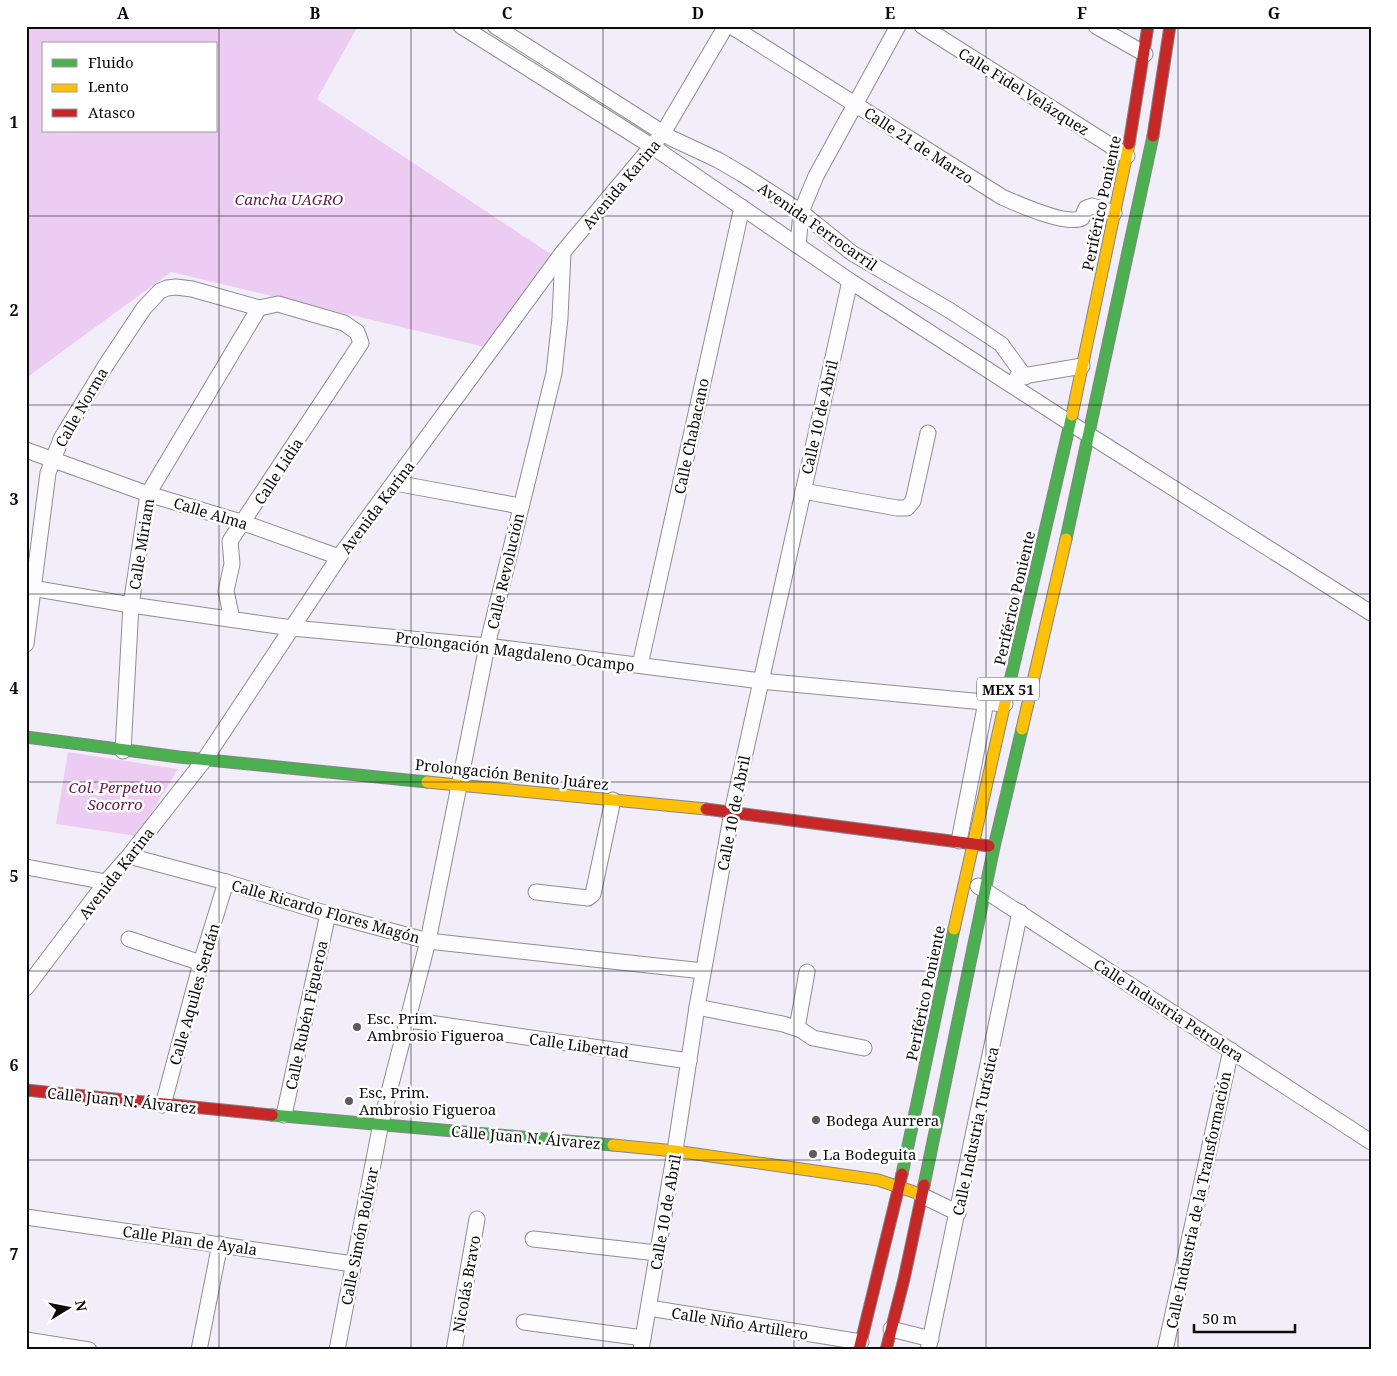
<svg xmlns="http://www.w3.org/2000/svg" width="1397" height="1376" font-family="'Noto Serif',serif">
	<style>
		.green { fill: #ecccf2; fill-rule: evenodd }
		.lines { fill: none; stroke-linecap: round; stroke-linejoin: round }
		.street-casing { stroke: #8f8d93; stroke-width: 17 }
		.fast-casing { stroke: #858489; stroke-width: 13 }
		.slow-casing { stroke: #858489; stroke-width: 13 }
		.jam-casing { stroke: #858489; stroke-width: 13 }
		.street { stroke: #fdfcfe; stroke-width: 15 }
		.fast { stroke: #4caf50; stroke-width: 11 }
		.slow { stroke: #ffc107; stroke-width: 11 }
		.jam { stroke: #c62828; stroke-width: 11 }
		.grid { fill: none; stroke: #0b0b0b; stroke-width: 1; stroke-opacity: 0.55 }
		.poi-dot { fill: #5c5a5f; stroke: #fff; stroke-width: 2 }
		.labels { text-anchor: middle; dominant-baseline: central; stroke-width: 5; stroke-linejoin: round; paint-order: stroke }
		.shield { fill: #fff; stroke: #545454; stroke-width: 1 }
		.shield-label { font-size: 14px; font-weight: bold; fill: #0b0b0b }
		.street-label { font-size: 15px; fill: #0b0b0b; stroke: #fff }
		.park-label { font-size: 15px; font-style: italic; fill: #661853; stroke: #fff }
		.poi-label { font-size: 15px; fill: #0b0b0b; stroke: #fff; text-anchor: start }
		.neatline { fill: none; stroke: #0b0b0b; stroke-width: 2 }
		.grid-label { font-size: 16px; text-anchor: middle; font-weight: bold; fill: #0b0b0b }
	</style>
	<rect width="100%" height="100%" fill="#f1eefa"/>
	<g class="green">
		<path d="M26,26H358L317,99L555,257L489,348L171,272L26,378ZM44,44H216V131H44Z"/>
		<polygon points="68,752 178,769 137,836 56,824"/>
	</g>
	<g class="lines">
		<defs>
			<g id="street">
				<polyline points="461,26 653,147 850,281 1070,423 1371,613"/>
				<polyline points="495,26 671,138"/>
				<path d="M731,26L1002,197C1018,204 1067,226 1082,218L1086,208L1092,206L1114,213"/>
				<polyline points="922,26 1127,156"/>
				<polyline points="1096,26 1145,54"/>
				<polyline points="673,139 718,160 742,174 801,212 852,253 949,310 1001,344 1025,377"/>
				<polyline points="798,246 801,212 816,176 898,26"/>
				<polyline points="1017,377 1082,366"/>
				<polyline points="26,450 148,494 244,523 339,557"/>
				<polyline points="395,483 520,506"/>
				<polyline points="803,491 897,508 907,508 913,501 928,433"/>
				<polyline points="26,587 131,605 292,628 487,646 761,681 1005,704"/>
				<polyline points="26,644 48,473 61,439 106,365 144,308 160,291 167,288 176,287 192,289 259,308 278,304 344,323 357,332 361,343 230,541 232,564 226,591 232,619"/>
				<polyline points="640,665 742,207"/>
				<polyline points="123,751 131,605 148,494 259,308"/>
				<polyline points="959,841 986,702"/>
				<polyline points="129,856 226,882 328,914 428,941 703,971"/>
				<polyline points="26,867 106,882"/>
				<polyline points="978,886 1371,1142"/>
				<polyline points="536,892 588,898 593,894 613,800"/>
				<polyline points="129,939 201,963"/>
				<polyline points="26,988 106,882 129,856 205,759 339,557 563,252 663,133 726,26"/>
				<polyline points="697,1007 783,1024 801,1030 813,1038 864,1048"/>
				<polyline points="409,1020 689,1061"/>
				<polyline points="797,1028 807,972"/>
				<polyline points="163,1105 201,963 226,882"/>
				<polyline points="284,1115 328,914"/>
				<polyline points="921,1195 958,1213"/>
				<polyline points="26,1217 353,1264"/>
				<polyline points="533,1239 657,1253"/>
				<polyline points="649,1308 861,1342"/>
				<polyline points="524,1322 643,1338"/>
				<polyline points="891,1329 931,1339"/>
				<polyline points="26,1340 89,1350"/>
				<polyline points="199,1350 220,1244"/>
				<polyline points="337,1350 381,1123 428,941 487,646 554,373 560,318 563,252"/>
				<polyline points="454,1350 477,1219"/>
				<polyline points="641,1350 675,1151 697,1007 732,812 850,281"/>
				<polyline points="928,1350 1020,912"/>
				<polyline points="1165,1350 1231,1050"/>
			</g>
			<g id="fast">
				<polyline points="1066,539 1153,136"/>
				<polyline points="1007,694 1072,415"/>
				<polyline points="26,737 179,757 427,782"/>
				<polyline points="272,1115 613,1145"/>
				<polyline points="902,1174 954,929"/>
				<polyline points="924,1185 994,847 1022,729"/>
			</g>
			<g id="slow">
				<polyline points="1072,415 1129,144"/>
				<polyline points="1022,729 1066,539"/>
				<polyline points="427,782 706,809"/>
				<polyline points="954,929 1007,694"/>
				<polyline points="613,1145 675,1151 878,1180 914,1192"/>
			</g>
			<g id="jam">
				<polyline points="1153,136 1170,26"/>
				<polyline points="1129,144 1148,26"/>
				<polyline points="706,809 989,846"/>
				<polyline points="26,1090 272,1115"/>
				<polyline points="859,1350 902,1174"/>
				<polyline points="886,1350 904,1279 924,1185"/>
			</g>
		</defs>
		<use href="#street" class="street-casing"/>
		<use href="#fast" class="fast-casing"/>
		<use href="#slow" class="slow-casing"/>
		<use href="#jam" class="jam-casing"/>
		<use href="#street" class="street"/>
		<use href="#fast" class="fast"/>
		<use href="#slow" class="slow"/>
		<use href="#jam" class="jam"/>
	</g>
	<path class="grid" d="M219,26V1350M411,26V1350M603,26V1350M794,26V1350M986,26V1350M1178,26V1350M26,216H1371M26,405H1371M26,594H1371M26,782H1371M26,971H1371M26,1160H1371"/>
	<g class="poi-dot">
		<circle cx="357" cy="1027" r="5"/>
		<circle cx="349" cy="1101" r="5"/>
		<circle cx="816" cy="1120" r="5"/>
		<circle cx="813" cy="1154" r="5"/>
	</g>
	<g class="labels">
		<rect class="shield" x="977" y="677.5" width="62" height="23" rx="4"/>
		<g class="shield-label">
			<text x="1008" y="689">MEX 51</text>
		</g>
		<g class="street-label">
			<text transform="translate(1024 91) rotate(32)">Calle Fidel Velázquez</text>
			<text transform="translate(919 145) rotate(33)">Calle 21 de Marzo</text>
			<text transform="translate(621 184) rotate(-50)">Avenida Karina</text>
			<text transform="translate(1101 203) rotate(-78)">Periférico Poniente</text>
			<text transform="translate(818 226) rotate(35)">Avenida Ferrocarril</text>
			<text transform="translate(81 407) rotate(-60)">Calle Norma</text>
			<text transform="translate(819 417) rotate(-77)">Calle 10 de Abril</text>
			<text transform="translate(691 436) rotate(-78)">Calle Chabacano</text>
			<text transform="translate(278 471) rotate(-57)">Calle Lidia</text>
			<text transform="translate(377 507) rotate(-53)">Avenida Karina</text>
			<text transform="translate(211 513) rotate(17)">Calle Alma</text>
			<text transform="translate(141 544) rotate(-81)">Calle Miriam</text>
			<text transform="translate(505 571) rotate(-77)">Calle Revolución</text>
			<text transform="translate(1014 598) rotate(-77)">Periférico Poniente</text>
			<text transform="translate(515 651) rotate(7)">Prolongación Magdaleno Ocampo</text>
			<text transform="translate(512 774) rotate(6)">Prolongación Benito Juárez</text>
			<text transform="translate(733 813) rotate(-79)">Calle 10 de Abril</text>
			<text transform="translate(116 873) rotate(-52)">Avenida Karina</text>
			<text transform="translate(326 911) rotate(16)">Calle Ricardo Flores Magón</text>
			<text transform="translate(925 993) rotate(-78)">Periférico Poniente</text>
			<text transform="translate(194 994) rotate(-74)">Calle Aquiles Serdán</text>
			<text transform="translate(1169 1010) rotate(33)">Calle Industria Petrolera</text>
			<text transform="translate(306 1015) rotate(-78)">Calle Rubén Figueroa</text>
			<text transform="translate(579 1045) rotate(8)">Calle Libertad</text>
			<text transform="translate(122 1100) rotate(6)">Calle Juan N. Álvarez</text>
			<text transform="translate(975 1131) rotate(-78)">Calle Industria Turística</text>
			<text transform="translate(526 1137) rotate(5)">Calle Juan N. Álvarez</text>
			<text transform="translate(1198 1200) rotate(-78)">Calle Industria de la Transformación</text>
			<text transform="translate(665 1212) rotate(-80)">Calle 10 de Abril</text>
			<text transform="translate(359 1236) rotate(-79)">Calle Simón Bolívar</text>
			<text transform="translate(190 1240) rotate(8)">Calle Plan de Ayala</text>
			<text transform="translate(466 1284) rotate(-80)">Nicolás Bravo</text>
			<text transform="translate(740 1323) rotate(9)">Calle Niño Artillero</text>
		</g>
		<g class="park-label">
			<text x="289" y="199">Cancha UAGRO</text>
			<text x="115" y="787">Col. Perpetuo<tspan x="115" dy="17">Socorro</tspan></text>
		</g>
		<g class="poi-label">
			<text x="367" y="1018">Esc. Prim.<tspan x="367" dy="17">Ambrosio Figueroa</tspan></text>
			<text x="359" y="1092">Esc, Prim.<tspan x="359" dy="17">Ambrosio Figueroa</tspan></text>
			<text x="826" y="1120">Bodega Aurrera</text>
			<text x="823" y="1154">La Bodeguita</text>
		</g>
	</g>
	<rect width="1397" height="1376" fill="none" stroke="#ffffff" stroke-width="55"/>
	<rect x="42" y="42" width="175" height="90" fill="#ffffff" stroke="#9d9d9d"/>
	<rect x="52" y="59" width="25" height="8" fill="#4caf50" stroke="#9d9d9d"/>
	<text x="88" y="68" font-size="15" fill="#0b0b0b">Fluido</text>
	<rect x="52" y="84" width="25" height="8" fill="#ffc107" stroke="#9d9d9d"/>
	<text x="88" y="92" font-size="15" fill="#0b0b0b">Lento</text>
	<rect x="52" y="109" width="25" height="8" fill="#c62828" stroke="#9d9d9d"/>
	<text x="88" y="118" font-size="15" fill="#0b0b0b">Atasco</text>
	<g transform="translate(68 1308) rotate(80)" stroke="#ffffff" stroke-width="4" paint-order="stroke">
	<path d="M0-4L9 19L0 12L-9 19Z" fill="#0b0b0b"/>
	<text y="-8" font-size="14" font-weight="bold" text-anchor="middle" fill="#0b0b0b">N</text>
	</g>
	<path d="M1194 1324v8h101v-8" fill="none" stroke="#0b0b0b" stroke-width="2.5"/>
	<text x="1202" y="1324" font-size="15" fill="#0b0b0b" stroke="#ffffff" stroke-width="4" paint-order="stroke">50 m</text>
	<rect x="28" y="28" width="1342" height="1320" class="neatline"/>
	<g class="grid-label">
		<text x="123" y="19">A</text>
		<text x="315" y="19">B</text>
		<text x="507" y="19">C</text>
		<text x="698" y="19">D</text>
		<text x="890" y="19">E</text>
		<text x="1082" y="19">F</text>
		<text x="1274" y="19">G</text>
		<text x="14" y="128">1</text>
		<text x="14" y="316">2</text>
		<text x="14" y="505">3</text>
		<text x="14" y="694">4</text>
		<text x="14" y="882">5</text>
		<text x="14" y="1071">6</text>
		<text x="14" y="1260">7</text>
	</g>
</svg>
